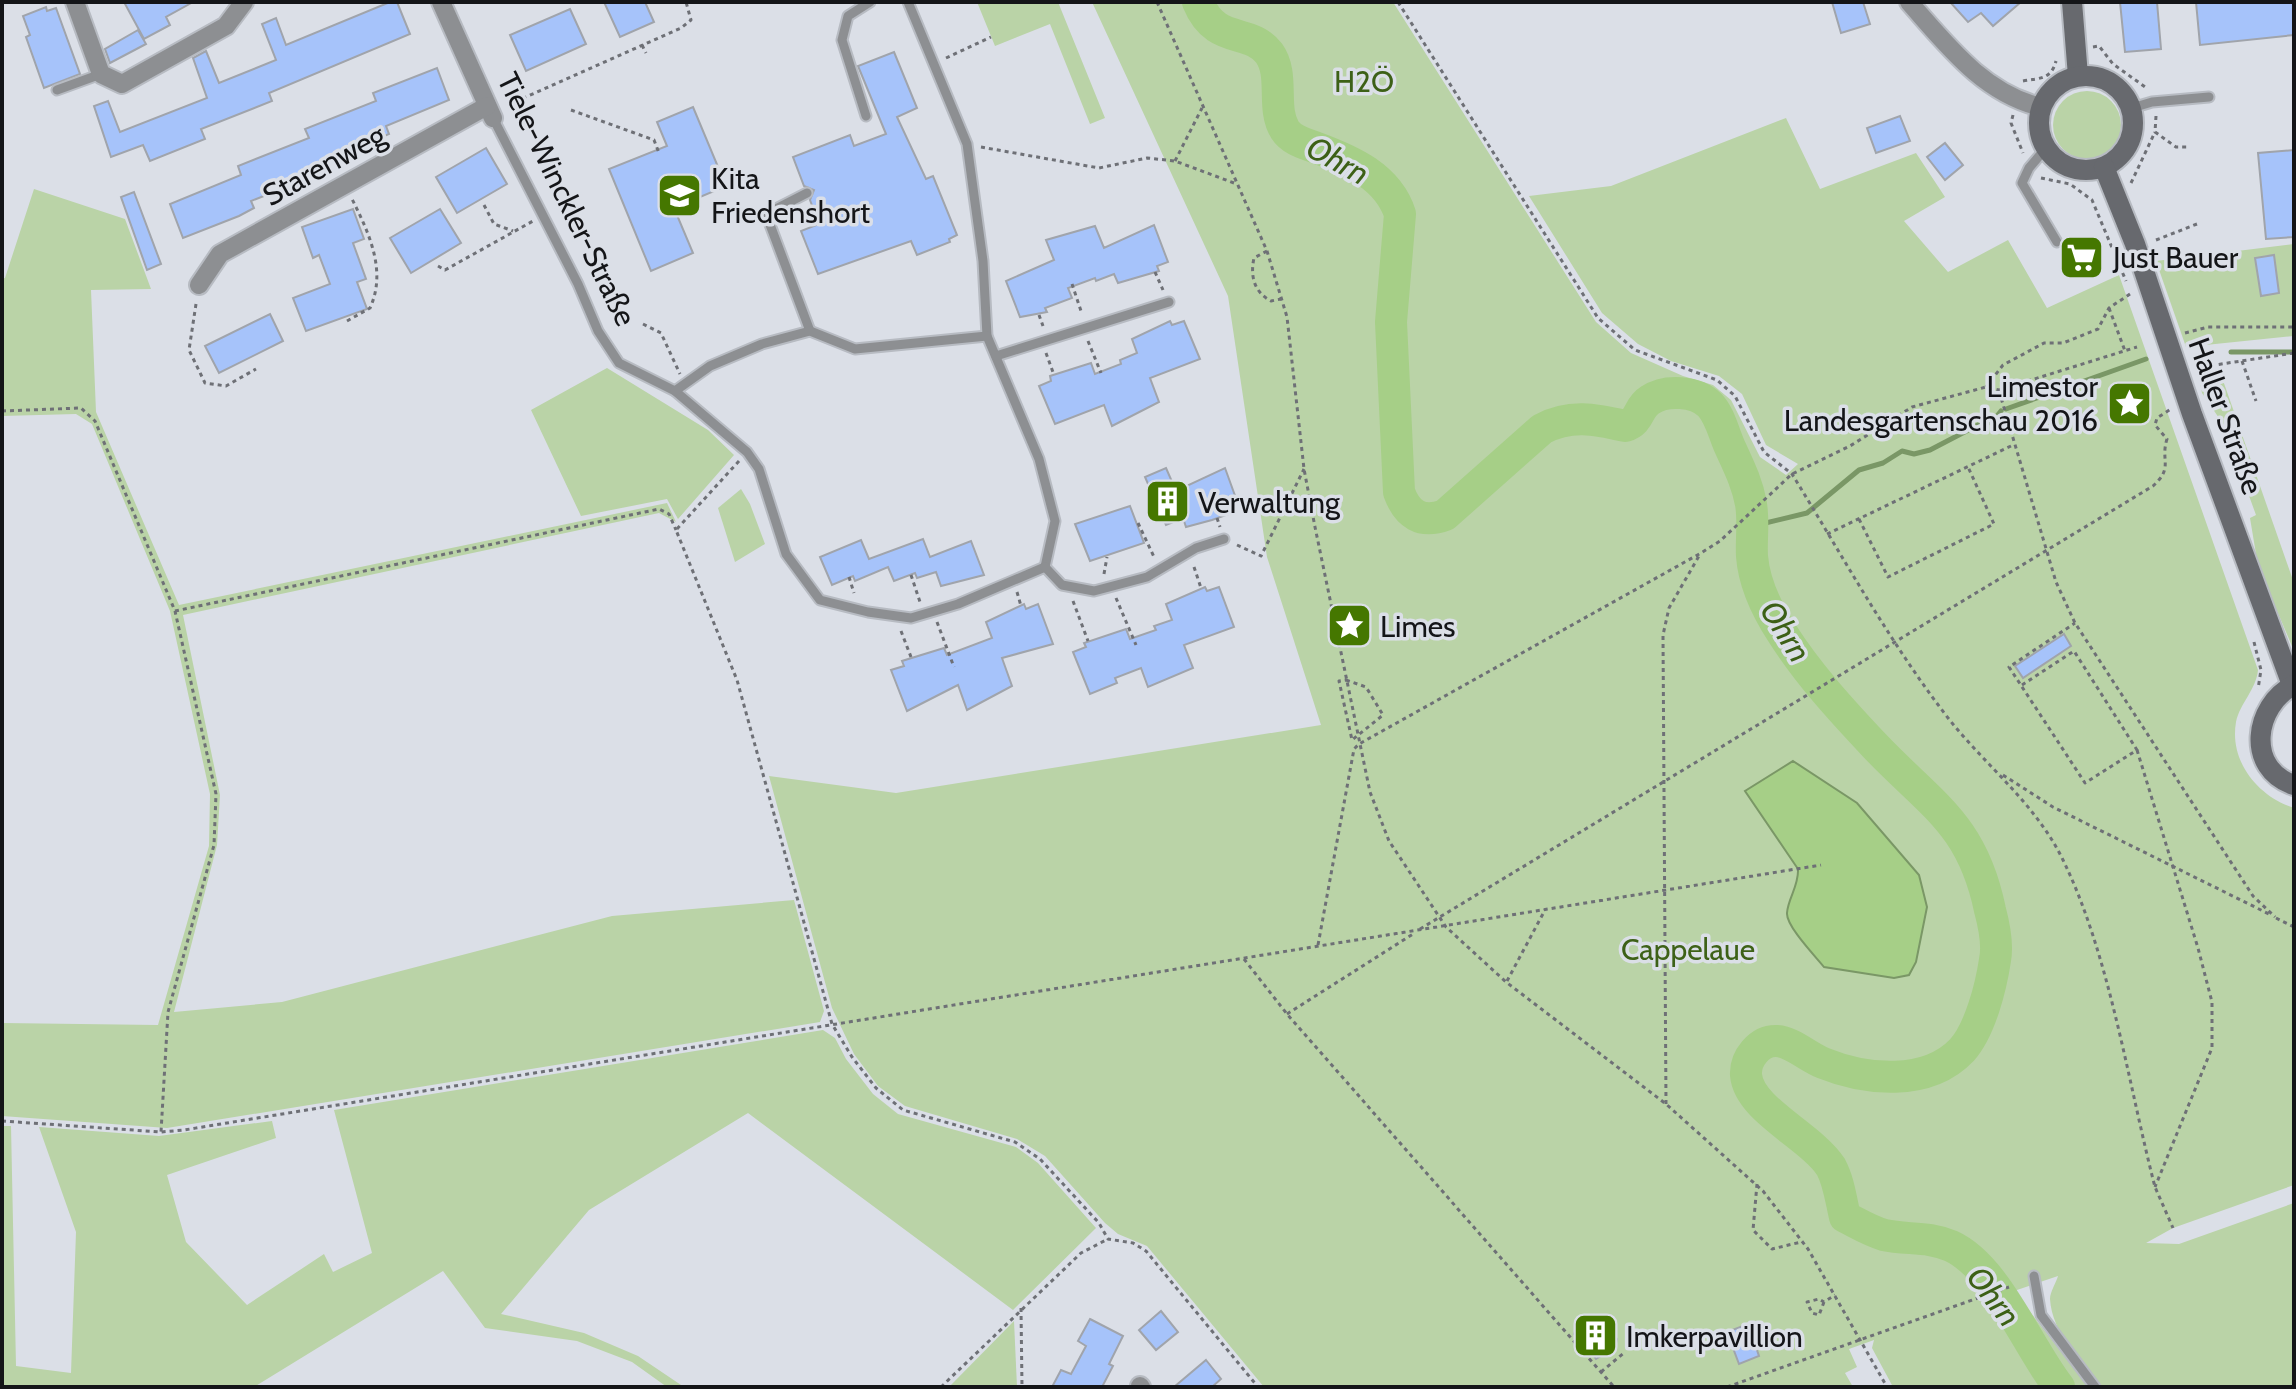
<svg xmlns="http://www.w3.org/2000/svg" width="2296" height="1389" font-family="Cabin,sans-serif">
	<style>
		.green { fill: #bad3a7 }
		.water { fill: #a6cf87; stroke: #7a9766; stroke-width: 2 }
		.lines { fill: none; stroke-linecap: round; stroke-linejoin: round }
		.stream { stroke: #7a9766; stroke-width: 5 }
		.river { stroke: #a6cf87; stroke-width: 32 }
		.building { fill: #a6c3fa; stroke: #a0a4ab; stroke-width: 2 }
		.lane-casing { stroke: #b7bbc2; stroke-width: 13 }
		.street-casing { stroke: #b7bbc2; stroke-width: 22 }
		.secondary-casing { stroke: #b7bbc2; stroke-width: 24 }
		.path { stroke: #6e7076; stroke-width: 3; stroke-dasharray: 4 4; stroke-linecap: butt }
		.lane { stroke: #8d8f92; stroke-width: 9 }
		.street { stroke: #8d8f92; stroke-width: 18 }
		.secondary { stroke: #67696e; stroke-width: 20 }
		.labels { text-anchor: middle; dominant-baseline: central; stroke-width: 7; stroke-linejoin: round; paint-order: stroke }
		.park-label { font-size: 30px; fill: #3d6117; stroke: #dbdfe7 }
		.street-label { font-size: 30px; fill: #141518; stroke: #dbdfe7 }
		.poi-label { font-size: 30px; fill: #141518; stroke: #dbdfe7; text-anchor: start }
		.water-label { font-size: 32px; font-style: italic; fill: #3c6016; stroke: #dbdfe7 }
	</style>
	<rect width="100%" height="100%" fill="#dbdfe7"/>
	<g class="green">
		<polygon points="977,2 1058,2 1105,118 1090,124 1050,24 995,46"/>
		<path d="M1092,2H1393L1596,322L1631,353L1683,376L1713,385L1731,400L1760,457L1786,475L1798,464L1766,445L1742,394L1719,376L1671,361L1638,344L1602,313L1529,196L1611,186L1786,118L1820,189L1916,153L1945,197L1904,221L1948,272L2008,240L2047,308L2119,275L2258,670C2256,690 2240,703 2236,722C2229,762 2259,797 2294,808V1185L2173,1228L2146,1243L2179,1244L2294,1203V1387H2101C2081,1362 2052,1333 2050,1299C2050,1292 2056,1283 2058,1276L2014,1291L2088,1387H1893L1872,1348L1874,1340L1849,1349L1857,1367L1845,1373L1853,1387H1264L1147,1246L1118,1234L1105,1223L1045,1156L1017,1139L905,1106L878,1086L854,1054L832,1008L769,776L896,793L1321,725L1267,557L1228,296Z"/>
		<circle cx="2087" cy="125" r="34"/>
		<polygon points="34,189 125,219 151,289 91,290 96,412 179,605 667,503 676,522 659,513 183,615 220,795 217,845 174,1012 282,1002 612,916 794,900 824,1011 820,1022 167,1128 2,1116 2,1023 158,1025 209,846 210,794 170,611 92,424 76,414 2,416 2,279 5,278"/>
		<polygon points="2294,244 2294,336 2186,347 2156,261"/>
		<polygon points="607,368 708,430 734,455 678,519 667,499 581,516 531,410"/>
		<polygon points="2219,369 2294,583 2294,651 2258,566 2250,518 2256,515 2223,424 2202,393 2198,373"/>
		<polygon points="741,489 750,504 765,544 735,562 718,508"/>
		<polygon points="823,1030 835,1038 846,1059 873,1094 898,1114 1016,1147 1038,1163 1096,1228 1013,1310 748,1113 589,1210 501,1314 584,1333 638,1356 684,1387 667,1387 632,1362 577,1341 485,1328 443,1271 254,1387 2,1387 2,1126 11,1126 16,1366 71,1373 76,1232 39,1127 159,1136 272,1121 276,1138 167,1175 186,1242 247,1305 324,1254 333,1272 372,1253 334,1110"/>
		<polygon points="1014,1321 1017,1387 949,1387"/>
	</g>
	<path class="water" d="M1793,761L1857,803L1919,875L1927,907L1916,962L1909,975L1894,978L1824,967C1816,957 1786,926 1787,913C1788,898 1799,886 1798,869L1745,791Z"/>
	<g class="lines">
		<g class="stream">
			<polyline points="2231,352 2294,352"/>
			<polyline points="2006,409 2146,359"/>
			<polyline points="1753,526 1807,513 1859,470 1883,463 1902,451 1914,454 1930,450 1978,425 1992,422 2001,411"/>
		</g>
		<path class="river" d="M1198,2C1216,46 1249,27 1269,53C1285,75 1271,108 1285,130C1292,141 1307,144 1317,148C1352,161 1388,177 1400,214L1391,322L1399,492C1407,514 1421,524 1445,515L1542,429C1570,414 1595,419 1625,426C1641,421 1637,408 1650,400C1666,389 1696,391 1710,405C1720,416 1723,431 1729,445C1738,465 1747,482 1751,504C1754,522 1751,539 1752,556C1754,583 1767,610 1782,633C1808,674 1842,711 1875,746C1931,805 1972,823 1990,910C1994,925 1998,945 1995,960C1991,987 1980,1030 1962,1050C1927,1087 1865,1080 1823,1063C1808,1057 1792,1042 1777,1041C1759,1040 1745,1059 1746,1075C1749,1110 1811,1136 1831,1167C1839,1182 1841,1200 1845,1217C1857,1223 1870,1231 1884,1235C1907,1240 1928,1236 1951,1246C1997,1267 2028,1348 2059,1387"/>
	</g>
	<g class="building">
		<polygon points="124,2 193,2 166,17 170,25 144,39"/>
		<polygon points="390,2 397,2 410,34 269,93 272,101 201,129 205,139 150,161 143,145 111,157 94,106 108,101 120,132 207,98 193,58 206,51 219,83 276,60 262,24 276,18 286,45"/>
		<polygon points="604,2 645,2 654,22 620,37"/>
		<polygon points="1832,2 1863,2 1870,24 1841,33"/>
		<polygon points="1950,2 2021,2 1993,26 1981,13 1968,22"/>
		<polygon points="2120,2 2157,2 2161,49 2125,52"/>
		<polygon points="2196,2 2294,2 2294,35 2200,45"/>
		<polygon points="46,7 47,11 56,8 80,74 44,88 26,37 30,35 23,16"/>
		<polygon points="570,9 586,44 526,71 510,35"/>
		<polygon points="138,30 146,44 110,63 105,49"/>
		<polygon points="894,52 917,108 897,117 926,179 933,176 957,235 949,239 950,242 917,255 911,241 818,274 801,231 819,224 810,200 814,190 804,186 793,157 850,135 854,146 886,134 858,66"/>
		<polygon points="437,68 449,100 386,126 389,134 319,164 322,171 307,179 251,201 254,208 239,216 183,238 170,204 241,175 238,166 309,138 305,129 376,101 373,93"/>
		<polygon points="693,107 726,186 674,208 693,253 651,271 609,169 667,146 657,122"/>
		<polygon points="1900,116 1910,141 1876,153 1867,128"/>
		<polygon points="1945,143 1963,165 1945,180 1927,157"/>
		<polygon points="486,148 507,184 457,213 436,177"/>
		<polygon points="2294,150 2294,237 2266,239 2258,153"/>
		<polygon points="134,192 161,264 147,270 121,197"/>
		<polygon points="353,209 364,239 353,243 366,279 357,282 367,309 306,331 293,298 330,284 319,255 313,258 302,227"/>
		<polygon points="440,209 461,243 411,273 390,238"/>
		<polygon points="1154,225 1168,262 1157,266 1159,271 1118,283 1114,274 1096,281 1095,278 1068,288 1072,298 1045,308 1047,312 1020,317 1006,281 1054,260 1046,240 1095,226 1104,248"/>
		<polygon points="2274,255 2279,293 2261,296 2255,258"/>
		<polygon points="270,314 283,341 219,373 205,346"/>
		<polygon points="1170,321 1172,325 1184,321 1200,359 1150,378 1159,402 1112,426 1104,405 1055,424 1039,386 1051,381 1050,376 1091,363 1095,374 1121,364 1120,360 1137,353 1132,339"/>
		<polygon points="1166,468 1176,491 1225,468 1238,504 1227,509 1229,514 1212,520 1186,527 1183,518 1166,525 1145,477"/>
		<polygon points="1130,506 1144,543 1090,561 1075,524"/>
		<polygon points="923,539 930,557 971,541 984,575 941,586 936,572 917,578 915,573 894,581 888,567 855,581 853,576 832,585 820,557 861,540 869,559"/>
		<polygon points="1205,587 1207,591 1219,587 1234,627 1184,645 1193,668 1148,687 1141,668 1115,678 1117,683 1090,694 1073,652 1086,647 1084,643 1126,629 1130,639 1156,630 1154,626 1172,620 1166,604"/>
		<polygon points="1024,604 1026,609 1038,604 1053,644 1002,658 1012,686 967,710 958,685 907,711 891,670 904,666 902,661 944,648 947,655 992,638 986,622"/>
		<polygon points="2064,634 2071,646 2023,678 2015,666"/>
		<polygon points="1161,1311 1178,1332 1156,1350 1139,1330"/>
		<polygon points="1595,1315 1601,1321 1609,1319 1614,1326 1612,1333 1617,1339 1615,1347 1596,1359 1591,1352 1596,1337 1580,1340 1574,1334 1577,1326"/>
		<polygon points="1090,1319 1123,1336 1109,1364 1113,1366 1102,1387 1052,1387 1061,1370 1071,1374 1086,1346 1078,1341"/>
		<polygon points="1748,1324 1759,1356 1739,1364 1727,1332"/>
		<polygon points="1206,1360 1221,1379 1212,1387 1174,1387"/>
	</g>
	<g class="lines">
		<defs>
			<g id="lane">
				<polyline points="908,2 967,144 983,261 987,336 1039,459 1055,521 1045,567"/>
				<polyline points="57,90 101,74"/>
				<polyline points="2132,108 2152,102 2209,97"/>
				<polyline points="866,116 842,40 848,16 870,2"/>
				<polyline points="493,118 578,284 598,331 619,363 675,391 747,452 759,469 786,554 820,600 868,612 911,618 958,604 1045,567"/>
				<polyline points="2046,148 2029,168 2022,183 2057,242"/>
				<polyline points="807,193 766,214 810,331"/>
				<polyline points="996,356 1169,302"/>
				<polyline points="675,391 710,366 762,344 810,331 855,349 987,336"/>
				<polyline points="1045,567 1062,585 1094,591 1147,577 1196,548 1224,539"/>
				<polyline points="2034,1276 2041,1315 2095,1387"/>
			</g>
			<g id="street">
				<polyline points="75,2 101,74 122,84 226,26 244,2"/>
				<polyline points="441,2 493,118"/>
				<path d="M1909,2C1947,45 1983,93 2041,107"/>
				<polyline points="199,285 220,254 487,106"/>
				<polyline points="1140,1386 1141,1387"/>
			</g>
			<g id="secondary">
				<polyline points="2072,2 2078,76"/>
				<circle cx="2086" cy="123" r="47"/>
				<polyline points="2104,167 2135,244 2192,414 2292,685"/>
				<path d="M2294,685C2254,705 2245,769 2294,785"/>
			</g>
		</defs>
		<use href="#lane" class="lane-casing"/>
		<use href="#street" class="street-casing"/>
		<use href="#secondary" class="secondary-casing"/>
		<g class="path">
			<polyline points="1157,2 1267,251 1287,317 1304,469 1315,527 1370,792 1389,841 1446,927 1506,982 1666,1104 1763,1191 1808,1249 1887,1387"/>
			<path d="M1398,2L1598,318L1635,350L1717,380L1735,396L1764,452L1792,474C1842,555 1887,638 1945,714C1983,764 2035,802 2063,860C2110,956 2128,1083 2155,1187L2173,1228"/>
			<polyline points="642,45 646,53"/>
			<polyline points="2093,47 2099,46 2113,64 2148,89"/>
			<polyline points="946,58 991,37"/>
			<path d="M2023,81C2039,78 2051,80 2056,61"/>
			<polyline points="508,105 681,28 691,20 686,2"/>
			<polyline points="571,110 654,140 659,153"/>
			<polyline points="2013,115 2011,123 2023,153"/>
			<polyline points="2156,116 2155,132 2176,147 2190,147"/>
			<polyline points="981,147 1099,168 1147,158 1175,161 1234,183"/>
			<polyline points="1175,161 1202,108"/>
			<polyline points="2041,178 2070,184 2092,200 2126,281"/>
			<polyline points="2131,183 2155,132"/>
			<polyline points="484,205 494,224 513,231"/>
			<polyline points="2156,240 2197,224"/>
			<path d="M1267,251L1254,258C1250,276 1254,292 1271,301L1281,299"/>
			<polyline points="438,266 445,270 533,221"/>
			<polyline points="1155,272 1163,290"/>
			<polyline points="1072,284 1082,314"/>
			<polyline points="196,304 189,350 205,383 226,386 256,369"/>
			<polyline points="2109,308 2125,351"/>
			<polyline points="1039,315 1043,326"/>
			<path d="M347,321L370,308C387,271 369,233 352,199"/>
			<polyline points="643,324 661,333 680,374"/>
			<polyline points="2185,333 2208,327 2294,327"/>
			<polyline points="1088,341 1101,373"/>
			<polyline points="1046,353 1054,375"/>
			<polyline points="2242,361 2256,401"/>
			<polyline points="2195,368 2294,353"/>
			<polyline points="1986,387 2003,365 2044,343 2063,343 2098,329 2109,308 2130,294"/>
			<polyline points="1999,391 2056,582 2075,623 2253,896 2275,917"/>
			<polyline points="2,411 81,408 95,421 175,611 216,794 214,845 168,1012 161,1132"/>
			<polyline points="739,461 676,530 737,680 832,1024 852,1057 876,1088 903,1110 1015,1142 1040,1159 1099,1223 1108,1239 1133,1243 1146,1251 1258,1387"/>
			<polyline points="1217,518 1220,527"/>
			<polyline points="1859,519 1888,577 1994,524 1968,467"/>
			<polyline points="1138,523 1155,559"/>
			<polyline points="1827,534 2011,446"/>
			<polyline points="1237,545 1261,556 1304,469"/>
			<polyline points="1194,567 1201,588"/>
			<polyline points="1104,574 1107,557"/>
			<polyline points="911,575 920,602"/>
			<polyline points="849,577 854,593"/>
			<polyline points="1017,592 1021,606"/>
			<polyline points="1116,598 1136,645"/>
			<polyline points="1073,601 1088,641"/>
			<polyline points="175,611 659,509 669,514 676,530"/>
			<polyline points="937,622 954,667"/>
			<polyline points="901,631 911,657"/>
			<polyline points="2254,642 2261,670 2258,689"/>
			<polygon points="1346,680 1366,687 1383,715 1352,740 1339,681"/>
			<polyline points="2022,685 2074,651 2137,750 2085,783 2009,667 2075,623"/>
			<polyline points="2137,750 2198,948 2212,1002 2212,1048 2155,1187"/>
			<polyline points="2003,775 2053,807 2269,914"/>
			<polyline points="2276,918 2294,927"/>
			<path d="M1420,929L2153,486C2174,467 2160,461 2167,439L2155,425L2157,418L2171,409"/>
			<polyline points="1318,945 1354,749 1359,744 1701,553 1720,541 1792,474 1850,446 1912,407 1986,387 1999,390 2137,347"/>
			<polyline points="1244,959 1287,1014 1614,1387"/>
			<polyline points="1507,981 1545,910"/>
			<polyline points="1287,1014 1413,934"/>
			<polyline points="1666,1104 1663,635 1669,608 1699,556"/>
			<path d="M2,1121L161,1132L184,1130C730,1041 1275,953 1821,865"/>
			<polyline points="1757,1184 1753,1230 1772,1249 1801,1242"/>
			<polyline points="1824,1302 1819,1315 1812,1313 1807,1302 1819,1299 1824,1302 1835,1295"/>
			<polyline points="1021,1308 1022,1387"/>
			<polyline points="1601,1372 1625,1352"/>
			<polyline points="941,1387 1081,1253 1108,1239"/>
			<polyline points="1727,1387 2009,1287"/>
		</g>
		<use href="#lane" class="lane"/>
		<use href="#street" class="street"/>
		<use href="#secondary" class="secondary"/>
	</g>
	<defs>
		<symbol id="school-square" viewBox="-11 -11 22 22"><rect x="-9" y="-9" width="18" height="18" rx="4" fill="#457700" stroke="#dbdfe7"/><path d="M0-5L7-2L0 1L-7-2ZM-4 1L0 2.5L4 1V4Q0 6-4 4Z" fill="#fff"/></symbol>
		<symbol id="supermarket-square" viewBox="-11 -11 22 22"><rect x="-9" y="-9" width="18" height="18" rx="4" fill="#457700" stroke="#dbdfe7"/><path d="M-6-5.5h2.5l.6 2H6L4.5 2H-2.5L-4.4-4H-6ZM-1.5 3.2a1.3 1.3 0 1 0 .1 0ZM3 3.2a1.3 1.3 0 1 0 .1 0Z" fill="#fff"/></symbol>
		<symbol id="sight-square" viewBox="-11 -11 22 22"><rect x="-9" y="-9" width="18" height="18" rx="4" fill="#457700" stroke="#dbdfe7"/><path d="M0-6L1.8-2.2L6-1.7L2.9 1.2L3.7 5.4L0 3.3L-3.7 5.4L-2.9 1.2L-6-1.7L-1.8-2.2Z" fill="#fff"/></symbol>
		<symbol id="building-square" viewBox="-11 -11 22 22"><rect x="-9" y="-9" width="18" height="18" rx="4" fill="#457700" stroke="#dbdfe7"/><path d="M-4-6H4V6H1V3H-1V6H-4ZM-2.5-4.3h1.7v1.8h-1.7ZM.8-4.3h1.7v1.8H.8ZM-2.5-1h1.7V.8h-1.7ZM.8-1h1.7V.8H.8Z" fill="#fff"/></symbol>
	</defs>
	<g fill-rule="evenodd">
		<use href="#school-square" x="654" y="170" width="51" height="51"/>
		<use href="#supermarket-square" x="2056" y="232" width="51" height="51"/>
		<use href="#sight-square" x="2104" y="378" width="51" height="51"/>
		<use href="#building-square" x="1142" y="476" width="51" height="51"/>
		<use href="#sight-square" x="1324" y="600" width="51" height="51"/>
		<use href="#building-square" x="1570" y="1310" width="51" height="51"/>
	</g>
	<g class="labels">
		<g class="park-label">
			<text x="1364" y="81">H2Ö</text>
			<text x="1688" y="949">Cappelaue</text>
		</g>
		<g class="street-label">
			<text transform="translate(324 165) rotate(-29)">Starenweg</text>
			<text transform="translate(567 199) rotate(64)">Tiele-Winckler-Straße</text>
			<text transform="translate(2226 416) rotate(70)">Haller Straße</text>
		</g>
		<g class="poi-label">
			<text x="711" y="178">Kita<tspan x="711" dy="34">Friedenshort</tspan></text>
			<text x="2113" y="257">Just Bauer</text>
			<text x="2098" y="386" text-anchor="end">Limestor<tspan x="2098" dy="34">Landesgartenschau 2016</tspan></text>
			<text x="1198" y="502">Verwaltung</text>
			<text x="1380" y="626">Limes</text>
			<text x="1626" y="1336">Imkerpavillion</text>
		</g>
		<g class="water-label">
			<text transform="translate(1338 160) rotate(29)">Ohrn</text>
			<text transform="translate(1786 631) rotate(58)">Ohrn</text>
			<text transform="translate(1994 1296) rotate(53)">Ohrn</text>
		</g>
	</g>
	<rect width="2296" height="1389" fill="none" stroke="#141518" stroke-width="8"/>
</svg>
